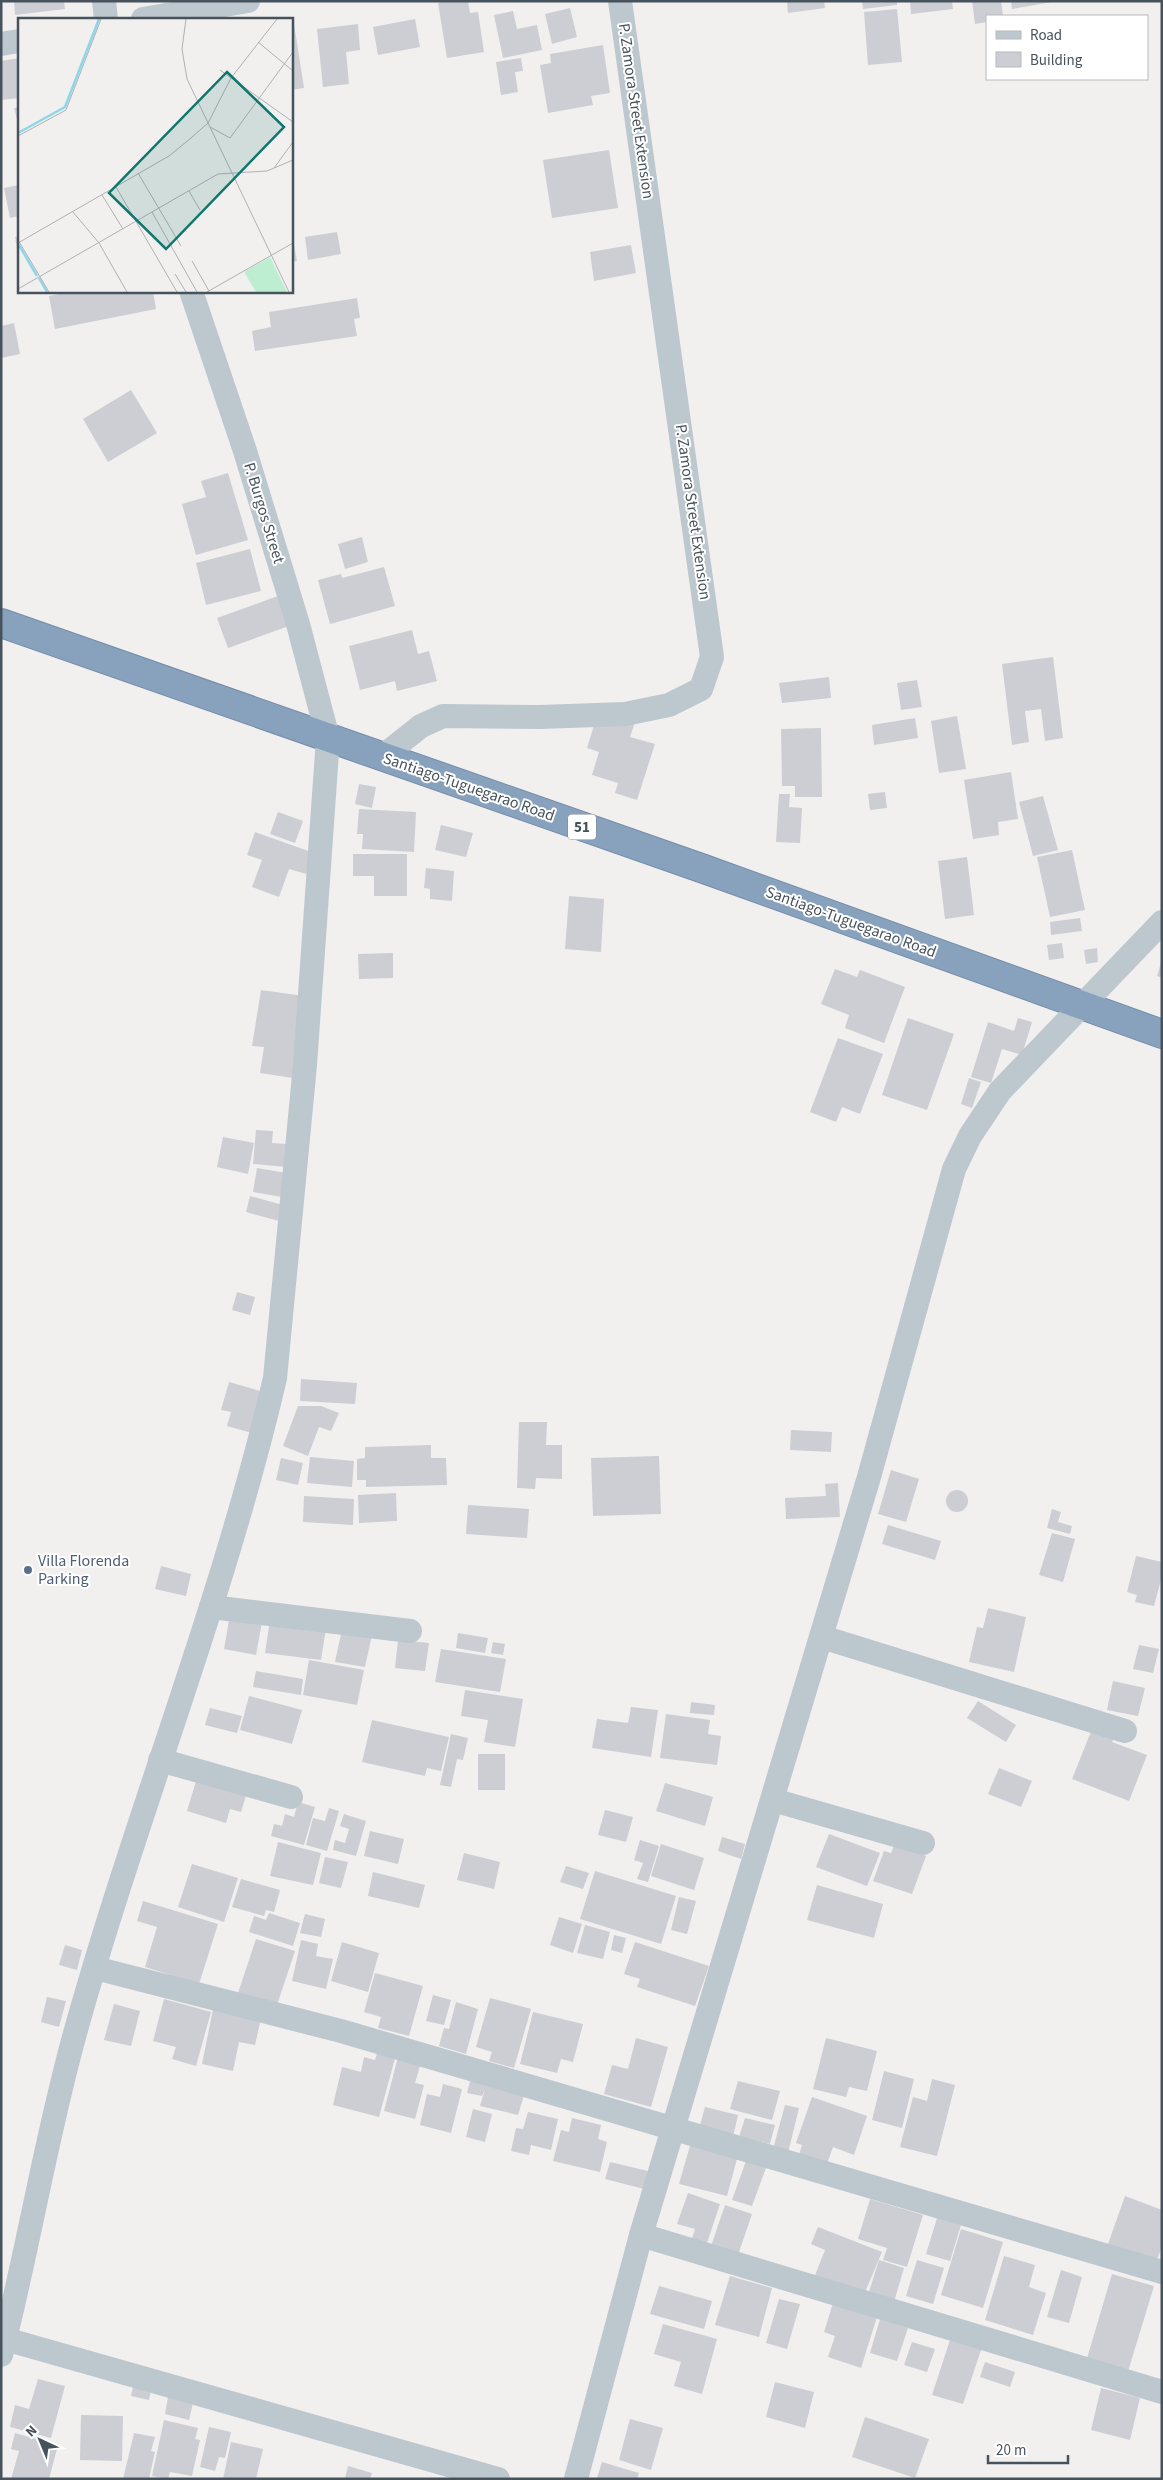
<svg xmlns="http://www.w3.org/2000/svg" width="1163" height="2480" font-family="'Source Sans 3',sans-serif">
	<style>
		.building { fill: #ccced4 }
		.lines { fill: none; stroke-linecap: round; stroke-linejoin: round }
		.highway-casing { stroke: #738da9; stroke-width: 30 }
		.street { stroke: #bdc7ce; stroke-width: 24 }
		.highway { stroke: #88a2bd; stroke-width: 28 }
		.service-dot { fill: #5c6f8a; stroke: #fff; stroke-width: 2 }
		.labels { text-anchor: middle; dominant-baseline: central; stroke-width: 4; stroke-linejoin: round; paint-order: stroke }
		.shield { fill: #fff; stroke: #7e878d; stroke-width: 1 }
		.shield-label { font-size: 15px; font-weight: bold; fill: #47535c }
		.street-label { font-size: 16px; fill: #47535c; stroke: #fff }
		.service-label { font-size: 16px; fill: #4e5e75; stroke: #fff; text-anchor: start }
		.inset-river { fill: none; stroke: #8cd7ea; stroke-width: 2.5 }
		.inset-road { fill: none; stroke: #aeb1b4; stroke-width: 1 }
		.view { fill: #0f766e; fill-opacity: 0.15; stroke: #0f766e; stroke-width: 2.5 }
		.inset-edge { fill: none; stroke: #47535c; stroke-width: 2.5 }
	</style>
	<rect width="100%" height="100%" fill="#f2efef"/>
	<g class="building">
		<polygon points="14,1 64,1 65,9 15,15"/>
		<polygon points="447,1 468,1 470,13 478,12 484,52 447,58 438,3"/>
		<polygon points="787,1 824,1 825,8 788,13"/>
		<polygon points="862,1 897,1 897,5 863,9"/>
		<polygon points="910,1 952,1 953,9 911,14"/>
		<polygon points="972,1 1001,1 1003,16 987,16 987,22 975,24"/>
		<polygon points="1011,1 1052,1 1052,2 1012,9"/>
		<polygon points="570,8 577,37 552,44 545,14"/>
		<polygon points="897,9 902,62 868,65 864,12"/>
		<polygon points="513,11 517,29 537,25 542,50 503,58 494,15"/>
		<polygon points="415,19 420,47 378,55 373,27"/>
		<polygon points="291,24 294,24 304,88 291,90"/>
		<polygon points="358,24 360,50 346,52 349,84 323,87 317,29"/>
		<polygon points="603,45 610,93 591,96 593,105 548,113 540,65 551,63 550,54"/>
		<polygon points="19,58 19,98 1,100 1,61"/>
		<polygon points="521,58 523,71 515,72 518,92 501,95 496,62"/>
		<polygon points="19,107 19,123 18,123 14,108"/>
		<polygon points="609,150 618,208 552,218 543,160"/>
		<polygon points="19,185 19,216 10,218 4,188"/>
		<polygon points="291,228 297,261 291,262"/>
		<polygon points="337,232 341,254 308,260 305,237"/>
		<polygon points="19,236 19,253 18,253 15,237"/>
		<polygon points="631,245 636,273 594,281 590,252"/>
		<polygon points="73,291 153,291 156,309 55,329 49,296"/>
		<polygon points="357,298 360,318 354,319 357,336 255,351 252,331 271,327 269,312"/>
		<polygon points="14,323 20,354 1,358 1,326"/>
		<polygon points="131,390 157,433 108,462 83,419"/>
		<polygon points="228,473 248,540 196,555 182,504 206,497 201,481"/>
		<polygon points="362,537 368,562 345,569 338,544"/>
		<polygon points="250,549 261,591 206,605 196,563"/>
		<polygon points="384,567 395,606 330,624 318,580 341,574 342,578"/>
		<polygon points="278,596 289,626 228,648 217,618"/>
		<polygon points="412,630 418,654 429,651 437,681 397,691 395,681 360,690 349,646"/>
		<polygon points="1053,657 1063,738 1045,741 1041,709 1025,711 1029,742 1012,745 1002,664"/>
		<polygon points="829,677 831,698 782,703 779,683"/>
		<polygon points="917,680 922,707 901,710 897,683"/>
		<polygon points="957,716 966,769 939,773 931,721"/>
		<polygon points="915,718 918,738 874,745 872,725"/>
		<polygon points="636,719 630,737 655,744 637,800 615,793 618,783 592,775 599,752 587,748 595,722"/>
		<polygon points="821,728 822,797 795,797 795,786 782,786 781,729"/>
		<polygon points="1011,772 1018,819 998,822 999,835 973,839 964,780"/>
		<polygon points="359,784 376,787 372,808 355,804"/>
		<polygon points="885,792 887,808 870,810 868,794"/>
		<polygon points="779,794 790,794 789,807 802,808 800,843 776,842"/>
		<polygon points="1043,796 1058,850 1033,856 1019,802"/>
		<polygon points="359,809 416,812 414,852 362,849 363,834 357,834"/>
		<polygon points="278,812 303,821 295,843 270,834"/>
		<polygon points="441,825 473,833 466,857 435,850"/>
		<polygon points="255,832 314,853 306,874 289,869 279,897 252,887 262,860 247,855"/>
		<polygon points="1072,850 1085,910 1050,917 1037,857"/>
		<polygon points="353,854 407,854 407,896 374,896 374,876 353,876"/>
		<polygon points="967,857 974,915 945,919 938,861"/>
		<polygon points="426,868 454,871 452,901 430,899 430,889 424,888"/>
		<polygon points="569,896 604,899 601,952 565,949"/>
		<polygon points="1080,918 1082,931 1051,935 1050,922"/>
		<polygon points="1062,943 1064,958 1049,960 1047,945"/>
		<polygon points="1097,948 1098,962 1086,964 1084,950"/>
		<polygon points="393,953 393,978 359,979 358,954"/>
		<polygon points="1161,963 1162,963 1162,978 1157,976"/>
		<polygon points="835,969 857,977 860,970 905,987 884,1043 845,1028 849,1015 821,1004"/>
		<polygon points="261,990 304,996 293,1078 260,1073 264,1047 252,1046"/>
		<polygon points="908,1018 954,1034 927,1110 882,1095"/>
		<polygon points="1018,1018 1032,1022 1022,1055 1002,1049 991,1083 971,1077 988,1022 1014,1031"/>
		<polygon points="838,1038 883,1054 860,1114 842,1107 836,1122 810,1112"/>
		<polygon points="969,1078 981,1082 972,1108 961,1104"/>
		<polygon points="256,1130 273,1131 272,1143 287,1144 286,1167 253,1164"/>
		<polygon points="223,1137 254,1143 248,1174 217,1167"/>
		<polygon points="257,1168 286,1173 282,1197 253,1192"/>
		<polygon points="250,1196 283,1205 279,1221 246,1212"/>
		<polygon points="237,1292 255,1297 250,1315 232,1310"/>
		<polygon points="301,1379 357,1383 355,1404 300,1401"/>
		<polygon points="229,1382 264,1392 252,1433 227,1426 231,1412 221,1410"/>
		<polygon points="298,1406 321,1406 339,1413 331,1431 319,1427 308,1456 283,1446"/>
		<polygon points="519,1422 547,1422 546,1445 562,1445 562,1479 536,1478 535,1489 517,1488"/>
		<polygon points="791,1430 832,1432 831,1452 790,1450"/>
		<polygon points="431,1445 431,1458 446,1458 447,1485 366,1487 366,1480 357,1480 357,1459 365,1458 365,1447"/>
		<polygon points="659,1456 661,1514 593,1516 591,1458"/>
		<polygon points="310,1457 354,1461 352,1487 307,1483"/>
		<polygon points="281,1458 303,1463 298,1485 276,1480"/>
		<polygon points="891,1470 919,1479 906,1522 878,1514"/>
		<polygon points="838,1483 840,1517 786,1519 785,1498 826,1496 825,1484"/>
		<circle cx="957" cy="1501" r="11"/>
		<polygon points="396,1493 397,1521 359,1523 358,1495"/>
		<polygon points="304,1496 354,1499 353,1525 303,1522"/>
		<polygon points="468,1505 529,1509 527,1538 466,1534"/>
		<polygon points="1052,1509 1061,1512 1058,1522 1072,1526 1070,1534 1047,1528"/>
		<polygon points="888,1525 941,1541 935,1560 882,1544"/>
		<polygon points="1052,1533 1075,1539 1063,1582 1039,1575"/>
		<polygon points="1136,1556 1162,1562 1162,1576 1154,1606 1135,1602 1137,1595 1127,1592"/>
		<polygon points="161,1566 191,1574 186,1596 155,1589"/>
		<polygon points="988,1608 1026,1617 1014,1672 969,1662 977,1627 983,1628"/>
		<polygon points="230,1615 262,1622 256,1655 224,1649"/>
		<polygon points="270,1620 326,1628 321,1660 265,1653"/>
		<polygon points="342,1629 372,1635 365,1667 335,1662"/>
		<polygon points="458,1633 488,1638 485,1653 456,1648"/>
		<polygon points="398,1640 429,1643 425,1671 395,1668"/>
		<polygon points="493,1642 505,1644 503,1655 491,1653"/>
		<polygon points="1139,1645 1159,1649 1153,1673 1133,1669"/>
		<polygon points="441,1649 506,1659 500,1692 435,1682"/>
		<polygon points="309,1660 364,1670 357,1705 303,1695"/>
		<polygon points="256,1671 303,1679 301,1695 253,1687"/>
		<polygon points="1113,1681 1145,1688 1138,1716 1107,1710"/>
		<polygon points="465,1690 523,1699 515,1747 484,1742 488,1720 461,1716"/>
		<polygon points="249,1696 302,1710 292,1744 240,1730"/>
		<polygon points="978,1701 1016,1725 1006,1742 967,1718"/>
		<polygon points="691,1702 715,1705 714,1715 690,1713"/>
		<polygon points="631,1707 658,1710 651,1757 592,1748 597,1719 628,1723"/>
		<polygon points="210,1708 242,1716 237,1733 205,1725"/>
		<polygon points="666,1714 710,1720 708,1734 721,1736 717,1765 660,1758"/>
		<polygon points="372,1720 449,1737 441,1771 427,1768 425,1776 362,1762"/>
		<polygon points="1094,1724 1116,1733 1112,1742 1147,1755 1129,1801 1072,1779"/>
		<polygon points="451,1734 468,1738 463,1760 457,1759 451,1787 440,1785"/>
		<rect x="478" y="1754" width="27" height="36"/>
		<polygon points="999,1768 1032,1781 1021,1807 988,1794"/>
		<polygon points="198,1775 248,1789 241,1812 230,1809 226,1823 187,1811"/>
		<polygon points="665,1783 713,1797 705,1826 656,1811"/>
		<polygon points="298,1802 315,1807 304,1845 271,1836 274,1824 282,1826 285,1814 294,1817"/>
		<polygon points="329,1808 339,1811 327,1851 306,1845 313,1818 325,1821"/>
		<polygon points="605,1810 633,1817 626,1842 598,1835"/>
		<polygon points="344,1814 366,1821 356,1856 333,1850 335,1840 345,1843 349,1829 340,1826"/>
		<polygon points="370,1831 404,1839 398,1864 364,1856"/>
		<polygon points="829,1834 880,1853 867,1886 816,1867"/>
		<polygon points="722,1837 745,1844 741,1859 718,1851"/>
		<polygon points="640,1840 659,1846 648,1882 637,1879 643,1863 634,1860"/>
		<polygon points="278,1842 321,1853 313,1885 270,1876"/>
		<polygon points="661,1844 704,1858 694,1890 651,1876"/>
		<polygon points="894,1845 926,1856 912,1894 873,1881 884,1851 891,1853"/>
		<polygon points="464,1853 500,1862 494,1889 457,1880"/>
		<polygon points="325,1857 348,1862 341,1888 319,1883"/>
		<polygon points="192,1864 238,1878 224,1922 178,1907"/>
		<polygon points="566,1866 589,1873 583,1889 560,1882"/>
		<polygon points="595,1871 676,1896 661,1944 580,1919"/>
		<polygon points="373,1872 425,1885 419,1908 368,1896"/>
		<polygon points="241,1879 280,1890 274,1912 266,1910 264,1916 232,1907"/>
		<polygon points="817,1885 883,1904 874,1938 807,1920"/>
		<polygon points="679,1897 696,1901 687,1934 671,1930"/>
		<polygon points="143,1901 218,1924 199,1984 145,1967 157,1927 137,1921"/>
		<polygon points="269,1913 300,1923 293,1946 249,1932 254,1916 266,1920"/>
		<polygon points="305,1914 325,1919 321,1937 300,1933"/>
		<polygon points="559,1917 582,1924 573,1953 550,1945"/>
		<polygon points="585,1925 610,1932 603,1959 577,1953"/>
		<polygon points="614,1935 626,1938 622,1953 611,1950"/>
		<polygon points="256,1939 295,1951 276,2008 237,1996"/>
		<polygon points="301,1940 318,1944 316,1956 333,1959 326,1989 292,1981"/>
		<polygon points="342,1942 379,1953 368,1992 331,1981"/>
		<polygon points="635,1942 709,1966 695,2006 637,1987 640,1979 624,1974"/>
		<polygon points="65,1945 82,1950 77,1970 59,1965"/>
		<polygon points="375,1973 423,1986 409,2036 378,2028 381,2017 364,2012"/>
		<polygon points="433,1995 451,2000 444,2025 426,2021"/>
		<polygon points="47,1997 66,2001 59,2027 41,2022"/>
		<polygon points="490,1998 531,2009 514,2068 489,2061 492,2052 476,2047"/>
		<polygon points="164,1999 211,2012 196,2066 172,2059 176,2047 153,2041"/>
		<polygon points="456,2002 478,2009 466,2054 439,2046 444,2028 449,2029"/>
		<polygon points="114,2004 140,2011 131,2046 104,2040"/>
		<polygon points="214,2004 262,2014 255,2045 239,2042 233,2071 202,2064"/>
		<polygon points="533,2012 583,2024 573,2062 561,2059 557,2073 520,2064"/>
		<polygon points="636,2038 668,2047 651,2107 604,2094 612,2065 628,2069"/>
		<polygon points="826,2038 877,2051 867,2091 849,2087 846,2097 813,2089"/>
		<polygon points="379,2046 397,2051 379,2117 333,2105 342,2067 361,2072 364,2057 375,2060"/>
		<polygon points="399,2053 422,2059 415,2083 424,2085 415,2119 384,2111"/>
		<polygon points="884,2071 914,2079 902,2128 872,2120"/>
		<polygon points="472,2073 525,2092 518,2115 480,2106 485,2089 482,2096 467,2093"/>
		<polygon points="932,2079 955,2085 937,2156 900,2147 913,2097 927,2101"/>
		<polygon points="738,2081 780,2091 772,2120 730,2109"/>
		<polygon points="443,2084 462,2089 451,2133 420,2125 427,2094 440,2097"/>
		<polygon points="812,2097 867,2116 854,2155 833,2147 827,2164 799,2155 802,2145 796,2143"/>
		<polygon points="785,2105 799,2108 788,2153 773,2149"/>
		<polygon points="705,2107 738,2115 733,2137 699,2129"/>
		<polygon points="473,2109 492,2114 485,2142 466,2137"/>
		<polygon points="528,2112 558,2119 551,2150 531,2145 529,2155 511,2151 516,2128 523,2129"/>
		<polygon points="572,2118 601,2125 598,2139 607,2142 600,2172 553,2161 561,2130 569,2132"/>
		<polygon points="745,2118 775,2125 770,2144 739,2137"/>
		<polygon points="691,2142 738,2155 727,2196 679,2184"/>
		<polygon points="747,2158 767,2165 752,2206 732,2200"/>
		<polygon points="610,2162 648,2171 644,2189 605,2179"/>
		<polygon points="688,2193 720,2204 705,2249 690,2244 695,2229 677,2224"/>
		<polygon points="1125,2196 1162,2210 1162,2247 1156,2262 1108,2244"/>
		<polygon points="870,2199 923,2215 907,2267 883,2260 887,2248 858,2239"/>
		<polygon points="725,2205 752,2214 737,2258 710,2249"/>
		<polygon points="937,2218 961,2225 950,2261 926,2254"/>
		<polygon points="818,2227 882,2252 863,2297 814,2278 825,2250 811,2244"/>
		<polygon points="961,2229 1003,2242 983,2308 941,2295"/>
		<polygon points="1004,2256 1035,2265 1029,2287 1046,2293 1033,2335 985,2320"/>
		<polygon points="879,2260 904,2268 893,2305 867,2298"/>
		<polygon points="917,2260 944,2268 933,2304 906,2296"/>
		<polygon points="1061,2270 1082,2277 1069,2323 1047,2317"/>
		<polygon points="1112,2274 1154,2286 1126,2378 1085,2365"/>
		<polygon points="730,2276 772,2288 759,2337 715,2325"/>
		<polygon points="659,2286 712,2301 704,2329 650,2314"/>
		<polygon points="779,2299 800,2304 787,2349 766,2343"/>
		<polygon points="833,2303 877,2317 861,2368 828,2357 835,2336 824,2332"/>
		<polygon points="880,2319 908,2328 897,2361 870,2353"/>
		<polygon points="663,2324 717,2339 702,2394 674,2386 681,2362 654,2354"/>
		<polygon points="951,2337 982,2347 963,2404 932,2395"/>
		<polygon points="912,2342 935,2349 927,2372 904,2365"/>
		<polygon points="985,2362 1015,2372 1010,2387 980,2377"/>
		<polygon points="38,2379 65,2386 51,2438 10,2427 15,2405 29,2409"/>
		<polygon points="134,2382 152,2386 149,2400 131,2396"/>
		<polygon points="775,2382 814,2392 805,2428 766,2417"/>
		<polygon points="1101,2388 1140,2398 1130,2440 1091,2430"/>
		<polygon points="168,2397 193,2403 189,2420 165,2414"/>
		<polygon points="81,2415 123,2416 122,2461 80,2460"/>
		<polygon points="865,2417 929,2439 915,2478 852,2457"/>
		<polygon points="630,2419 663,2428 651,2470 619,2460"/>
		<polygon points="164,2420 198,2428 195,2439 200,2440 192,2476 170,2472 168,2479 152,2476"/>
		<polygon points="209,2427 231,2432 225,2458 219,2457 215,2471 200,2467"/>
		<polygon points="15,2433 58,2445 49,2479 11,2479 19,2451 11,2449"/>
		<polygon points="134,2433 155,2437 151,2451 155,2452 149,2479 123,2479"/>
		<polygon points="231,2442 263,2449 256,2479 223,2479"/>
		<polygon points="602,2462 639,2473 637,2479 597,2478"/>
		<polygon points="348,2466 372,2473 370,2479 345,2479"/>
	</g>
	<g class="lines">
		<defs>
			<polyline id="highway" points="1,623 704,869 1162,1034"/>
		</defs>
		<use href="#highway" class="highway-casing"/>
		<g class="street">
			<polyline points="104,1 106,19"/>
			<polyline points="143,19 248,1"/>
			<polyline points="1,44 19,41"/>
			<polyline points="382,757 421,726 443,716 540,717 625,714 669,705 701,689 712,657 620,1"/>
			<polyline points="211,1607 410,1631"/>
			<polyline points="822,1637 1125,1731"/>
			<polyline points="160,1760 291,1797"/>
			<polyline points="773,1800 923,1843"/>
			<polyline points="95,1968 341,2031 1162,2272"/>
			<polyline points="641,2235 1162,2392"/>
			<polyline points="5,2339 498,2479"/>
			<path d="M1,2355C28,2250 45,2142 74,2037C135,1816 223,1602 275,1378L305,1065L328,738L298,624L245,451L191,291"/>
			<polyline points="576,2479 641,2235 869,1477 954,1169 970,1136 1000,1091 1162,922"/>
		</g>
		<use href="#highway" class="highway"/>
	</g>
	<circle class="service-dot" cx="28" cy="1570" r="5"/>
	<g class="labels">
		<rect class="shield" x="568" y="814.5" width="28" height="25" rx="4"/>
		<g class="shield-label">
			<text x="582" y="827">51</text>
		</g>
		<g class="street-label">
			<text transform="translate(636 111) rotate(82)">P. Zamora Street Extension</text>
			<text transform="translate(693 512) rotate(82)">P. Zamora Street Extension</text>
			<text transform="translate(264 513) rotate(73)">P. Burgos Street</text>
			<text transform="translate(469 787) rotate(19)">Santiago-Tuguegarao Road</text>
			<text transform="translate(851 922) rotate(20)">Santiago-Tuguegarao Road</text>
		</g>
		<g class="service-label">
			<text x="38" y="1561">Villa Florenda<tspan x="38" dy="18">Parking</tspan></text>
		</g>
	</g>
	<g transform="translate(18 18)">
		<rect width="275" height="275" fill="#f2efef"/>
		<path d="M252,239L269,274H238L226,254Z" fill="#beeed1"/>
		<path class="inset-river" d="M0,115L47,89L81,1M1,227L19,258M21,260L29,274"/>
		<path class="inset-road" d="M168,1L164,31L169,61L271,274M240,24L275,53M202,52L275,104M192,109L212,120L275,34M0,118L48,92L83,1M256,150L275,124M120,155L163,228M98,169L159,274M171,173L182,192M84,177L105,211M55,194L81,225L109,274M134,194L179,274M0,222L31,274M0,225L151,138L173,120L190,105L213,60L259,1M174,243L191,273M157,256L168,274M0,271L200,156L249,153L275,142M189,274L275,225"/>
		<path class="view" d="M209,54L266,109L148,231L91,175Z"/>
		<rect width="275" height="275" class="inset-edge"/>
	</g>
	<rect width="1163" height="2480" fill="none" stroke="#47535c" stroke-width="5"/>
	<rect x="986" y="15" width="162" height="65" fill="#ffffff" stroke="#b5babe"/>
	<rect x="996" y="31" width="25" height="8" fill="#bdc7ce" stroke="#b5babe"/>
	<text x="1030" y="40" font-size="15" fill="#47535c">Road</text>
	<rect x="996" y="52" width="25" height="15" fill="#ccced4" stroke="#b5babe"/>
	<text x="1030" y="65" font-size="15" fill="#47535c">Building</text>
	<g transform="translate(40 2440) rotate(316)" stroke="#ffffff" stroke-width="4" paint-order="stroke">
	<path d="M0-4L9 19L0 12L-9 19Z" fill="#47535c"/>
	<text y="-8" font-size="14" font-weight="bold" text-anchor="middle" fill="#47535c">N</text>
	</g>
	<path d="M988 2455v8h80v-8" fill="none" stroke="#47535c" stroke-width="2.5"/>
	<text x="996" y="2455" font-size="15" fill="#47535c" stroke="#ffffff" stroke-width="4" paint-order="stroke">20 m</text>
</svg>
